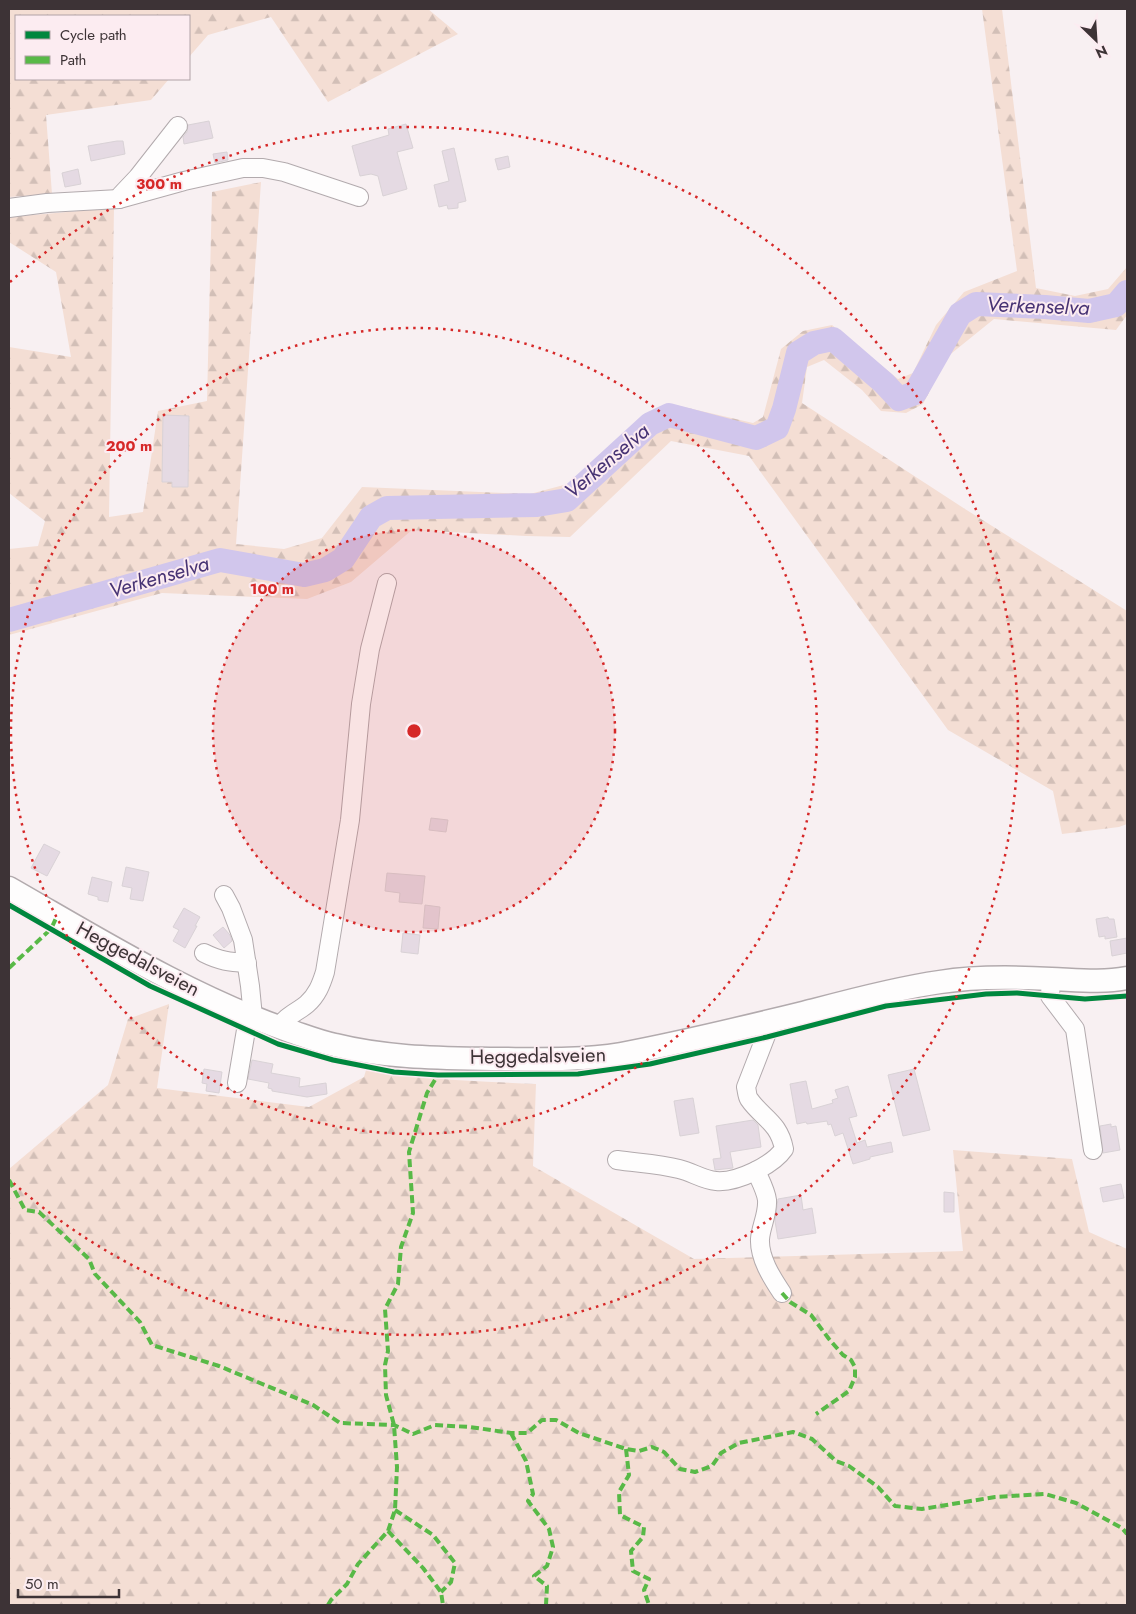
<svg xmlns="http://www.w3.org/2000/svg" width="1136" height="1614" font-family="Jost,sans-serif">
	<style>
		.forest { fill: url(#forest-firs) }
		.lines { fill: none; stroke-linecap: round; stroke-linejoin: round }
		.river { stroke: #d1c6ec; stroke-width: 24 }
		.building { fill: #e5dae3; stroke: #d9d2d6 }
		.minor-casing { stroke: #b2aaad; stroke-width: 20 }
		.major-casing { stroke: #b2aaad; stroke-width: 25 }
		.minor { stroke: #fefdfd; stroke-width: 18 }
		.major { stroke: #fefdfd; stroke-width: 22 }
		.quiet { stroke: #58b947; stroke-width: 4; stroke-dasharray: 8 4; stroke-linecap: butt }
		.cycleway-casing { stroke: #fcecf1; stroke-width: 8 }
		.cycleway { stroke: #00873e; stroke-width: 5 }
		.ring { fill: none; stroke: #d62828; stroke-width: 2.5; stroke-dasharray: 2.5 5 }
		.labels { text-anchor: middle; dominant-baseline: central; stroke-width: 4; stroke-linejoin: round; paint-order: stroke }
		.street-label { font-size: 20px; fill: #3d3336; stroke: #fcecf1 }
		.water-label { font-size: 21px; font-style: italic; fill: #473374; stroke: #fcecf1 }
		.centre { fill: #d62828; stroke: #fcecf1; stroke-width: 2.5 }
		.ring-label { font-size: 15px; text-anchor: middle; font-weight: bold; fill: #d62828; stroke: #fcecf1; stroke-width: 4; stroke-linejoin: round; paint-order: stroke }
	</style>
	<defs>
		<pattern id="forest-firs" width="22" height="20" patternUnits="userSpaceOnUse" patternTransform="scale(1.25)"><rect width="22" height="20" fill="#f4ded4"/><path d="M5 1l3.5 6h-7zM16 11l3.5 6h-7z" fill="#d2bfb7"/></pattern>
	</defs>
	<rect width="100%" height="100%" fill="#f8f0f2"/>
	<g class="forest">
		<polygon points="9,9 428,9 458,34 328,102 271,17 208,35 189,57 189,16 16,16 16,79 169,79 151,100 46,115 52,194 9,197"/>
		<polygon points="982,9 1002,9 1036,288 1075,296 1108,289 1127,267 1127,315 1116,330 994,319 947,357 923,404 906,413 881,411 862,390 824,360 807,367 802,403 965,509 1127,611 1127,824 1119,827 1062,834 1053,791 948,730 749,456 671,441 570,537 526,536 412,530 351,582 307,599 162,593 9,635 9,549 38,546 45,521 9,493 9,347 71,357 56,272 9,242 9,217 114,208 109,517 143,512 158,411 207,401 212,192 261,182 236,544 284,549 322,538 362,487 530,494 575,482 648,414 671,404 753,423 763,417 781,349 803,331 832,325 898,379 913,373 936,325 964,292 1017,271"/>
		<path d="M169,1004L157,1088L309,1107L364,1077L366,1070C422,1080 479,1081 536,1084L533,1166L694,1259L963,1251L953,1150L1072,1159L1089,1232L1127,1249V1605H9V1169L108,1085L128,1019Z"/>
	</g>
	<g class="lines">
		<polyline class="river" points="9,620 220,560 304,575 325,570 343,559 371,517 387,508 537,505 567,500 650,424 669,415 756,438 777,428 784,409 798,353 814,343 833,339 884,383 899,399 915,393 960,314 976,304 1045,307 1089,311 1116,305 1127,292"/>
	</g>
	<g class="building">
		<polygon points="209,121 213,138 184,144 183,137 187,132 188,125"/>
		<polygon points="406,124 413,148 397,152 407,189 383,196 378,176 371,174 360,176 352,146 389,135 388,129"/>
		<polygon points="117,141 123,141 125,154 91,161 88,146"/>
		<polygon points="454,148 466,201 458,203 458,208 448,209 447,205 439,207 434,185 449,181 442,151"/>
		<polygon points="227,152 228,160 215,163 213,154"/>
		<polygon points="508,156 510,167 498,170 495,159"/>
		<polygon points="78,169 81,184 65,187 62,173"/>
		<polygon points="163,415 189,416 188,487 172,487 172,482 162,482"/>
		<polygon points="431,818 448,820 446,832 429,830"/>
		<polygon points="44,844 60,852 47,876 31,868"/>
		<polygon points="126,867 149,872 143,901 130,899 132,888 122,886"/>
		<polygon points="387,873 425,876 422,904 399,902 400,893 385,891"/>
		<polygon points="92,877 112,882 108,902 98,900 98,897 88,894"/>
		<polygon points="425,905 440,907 438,929 423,928"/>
		<polygon points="184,908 200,917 195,926 197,926 185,948 173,941 179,930 173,927"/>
		<polygon points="1108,917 1109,919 1114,919 1117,937 1105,939 1105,936 1099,937 1096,919"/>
		<polygon points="223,927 230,935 232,941 224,948 213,935"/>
		<polygon points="403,933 420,935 418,954 401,952"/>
		<polygon points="1127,938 1127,953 1112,956 1110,941"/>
		<polygon points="252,1060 273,1064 271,1073 300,1078 299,1087 326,1083 327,1094 307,1097 272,1091 272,1089 268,1088 269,1083 248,1079"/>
		<polygon points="204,1069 222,1072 219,1093 206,1091 207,1084 202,1083"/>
		<polygon points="914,1069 930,1130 903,1136 888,1075"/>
		<polygon points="806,1081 812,1109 833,1103 832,1100 838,1098 835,1090 848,1086 857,1116 849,1118 857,1143 865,1140 867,1147 891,1142 893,1152 870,1157 870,1159 853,1164 843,1133 835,1136 831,1124 828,1125 827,1121 807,1124 806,1122 797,1124 790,1084"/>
		<polygon points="693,1098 699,1133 680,1136 674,1101"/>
		<polygon points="753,1120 758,1125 761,1147 730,1152 733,1168 715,1170 713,1159 721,1158 716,1126"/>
		<polygon points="1111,1124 1111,1127 1116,1126 1120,1150 1103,1153 1100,1126"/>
		<polygon points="1121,1184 1124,1198 1103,1202 1100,1188"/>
		<polygon points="944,1192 954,1193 954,1212 944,1212"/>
		<polygon points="801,1195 803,1210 812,1208 816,1233 778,1239 775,1221 778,1199"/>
	</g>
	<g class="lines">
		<defs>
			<g id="minor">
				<polyline points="119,199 121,195 138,177 178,126"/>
				<polyline points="9,208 47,203 119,199 184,181 243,168 263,168 284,172 359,197"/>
				<polyline points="224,895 231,908 243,940 250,986 253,1017 246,1030 237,1083"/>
				<path d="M204,953C220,961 229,962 247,963"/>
				<polyline points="1051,979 1050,996 1075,1029 1093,1150"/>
				<path d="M280,1027C285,1016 298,1012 307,1004C317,995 321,985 325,972L350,820L361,704L370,649L387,583"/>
				<path d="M617,1160C638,1163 659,1164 679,1169C692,1172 703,1180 716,1181C737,1183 773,1165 784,1149C779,1122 762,1118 749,1099C747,1096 747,1091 746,1087L772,1020"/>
				<path d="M756,1171C760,1180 766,1191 767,1200C768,1214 761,1226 760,1239C759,1258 772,1278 782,1293"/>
			</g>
			<path id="major" d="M9,888C100,940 191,997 290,1031C305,1036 320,1042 335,1045C387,1058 439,1058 492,1059C535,1059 578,1061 621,1054C686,1042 750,1026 815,1010C856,999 898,988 940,982C977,976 1015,977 1051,979C1077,980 1102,983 1127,978"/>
		</defs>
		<use href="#minor" class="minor-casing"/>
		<use href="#major" class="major-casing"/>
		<use href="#minor" class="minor"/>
		<use href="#major" class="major"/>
		<g class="quiet">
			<polyline points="9,968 51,929 57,916"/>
			<polyline points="9,1180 25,1210 39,1212 89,1259 95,1274 140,1322 152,1345 219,1366 313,1405 340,1423 394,1425 413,1434 435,1425 470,1427 511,1433 527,1433 542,1420 556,1420 579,1433 626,1449 639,1451 652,1447 664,1452 680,1469 695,1472 712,1466 721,1453 739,1443 793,1432 812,1439 836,1461 849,1466 878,1487 895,1506 922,1509 995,1497 1045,1494 1076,1503 1122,1528 1127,1534"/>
			<polyline points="782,1293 790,1302 811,1315 829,1339 843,1355 851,1360 855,1367 855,1377 849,1391 816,1414"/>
			<polyline points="511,1433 526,1461 533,1494 528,1501 549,1529 553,1547 547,1566 534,1576 547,1586 546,1605"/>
			<polyline points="626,1449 629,1475 619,1492 620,1515 644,1527 643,1537 631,1551 633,1571 649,1579 644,1590 649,1605"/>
			<polyline points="395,1510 433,1535 455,1563 451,1582 441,1592"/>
			<polyline points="388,1531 423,1568 441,1592 443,1605"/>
			<polyline points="328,1605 331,1600 347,1584 358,1564 388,1531 395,1510 397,1467 394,1425 386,1395 385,1365 388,1351 385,1309 398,1284 401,1247 413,1213 409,1152 427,1093 438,1075"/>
		</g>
		<defs>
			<polyline id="cycleway" points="9,905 150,986 278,1044 333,1060 394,1072 438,1075 578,1074 650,1064 767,1037 886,1006 986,994 1017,993 1085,999 1127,996"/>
		</defs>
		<use href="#cycleway" class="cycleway-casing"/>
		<use href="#cycleway" class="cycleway"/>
	</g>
	<circle cx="414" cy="731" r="201" fill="#d62828" fill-opacity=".12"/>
	<g class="ring">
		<circle cx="414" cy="731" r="201"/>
		<circle cx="414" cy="731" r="403"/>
		<path d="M10 282A604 604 0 1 1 10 1180"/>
	</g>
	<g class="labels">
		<g class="street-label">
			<text transform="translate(138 959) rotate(28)">Heggedalsveien</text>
			<text transform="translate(538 1056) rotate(-1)">Heggedalsveien</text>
		</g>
		<g class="water-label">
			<text transform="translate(1038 306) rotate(2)">Verkenselva</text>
			<text transform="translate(607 461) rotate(-40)">Verkenselva</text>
			<text transform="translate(159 577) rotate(-16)">Verkenselva</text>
		</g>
	</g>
	<circle cx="414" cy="731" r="8" class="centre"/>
	<g class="ring-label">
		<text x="159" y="189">300 m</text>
		<text x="129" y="451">200 m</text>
		<text x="272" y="594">100 m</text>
	</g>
	<rect width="1136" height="1614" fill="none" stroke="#3d3336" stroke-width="20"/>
	<rect x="15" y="15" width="175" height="65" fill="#fcecf1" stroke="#b0a2a6"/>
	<rect x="25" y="31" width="25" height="8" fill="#00873e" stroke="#b0a2a6"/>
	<text x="60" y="40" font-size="15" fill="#3d3336">Cycle path</text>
	<rect x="25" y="56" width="25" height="8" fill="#58b947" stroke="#b0a2a6"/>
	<text x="60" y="65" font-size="15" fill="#3d3336">Path</text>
	<g transform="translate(1096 40) rotate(155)" stroke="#fcecf1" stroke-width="4" paint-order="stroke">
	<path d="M0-4L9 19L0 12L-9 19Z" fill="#3d3336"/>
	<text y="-8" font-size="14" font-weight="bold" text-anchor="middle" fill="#3d3336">N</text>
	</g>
	<path d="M18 1589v8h101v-8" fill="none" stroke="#3d3336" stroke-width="2.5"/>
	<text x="25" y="1589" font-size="15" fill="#3d3336" stroke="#fcecf1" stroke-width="4" paint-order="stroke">50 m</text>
</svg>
